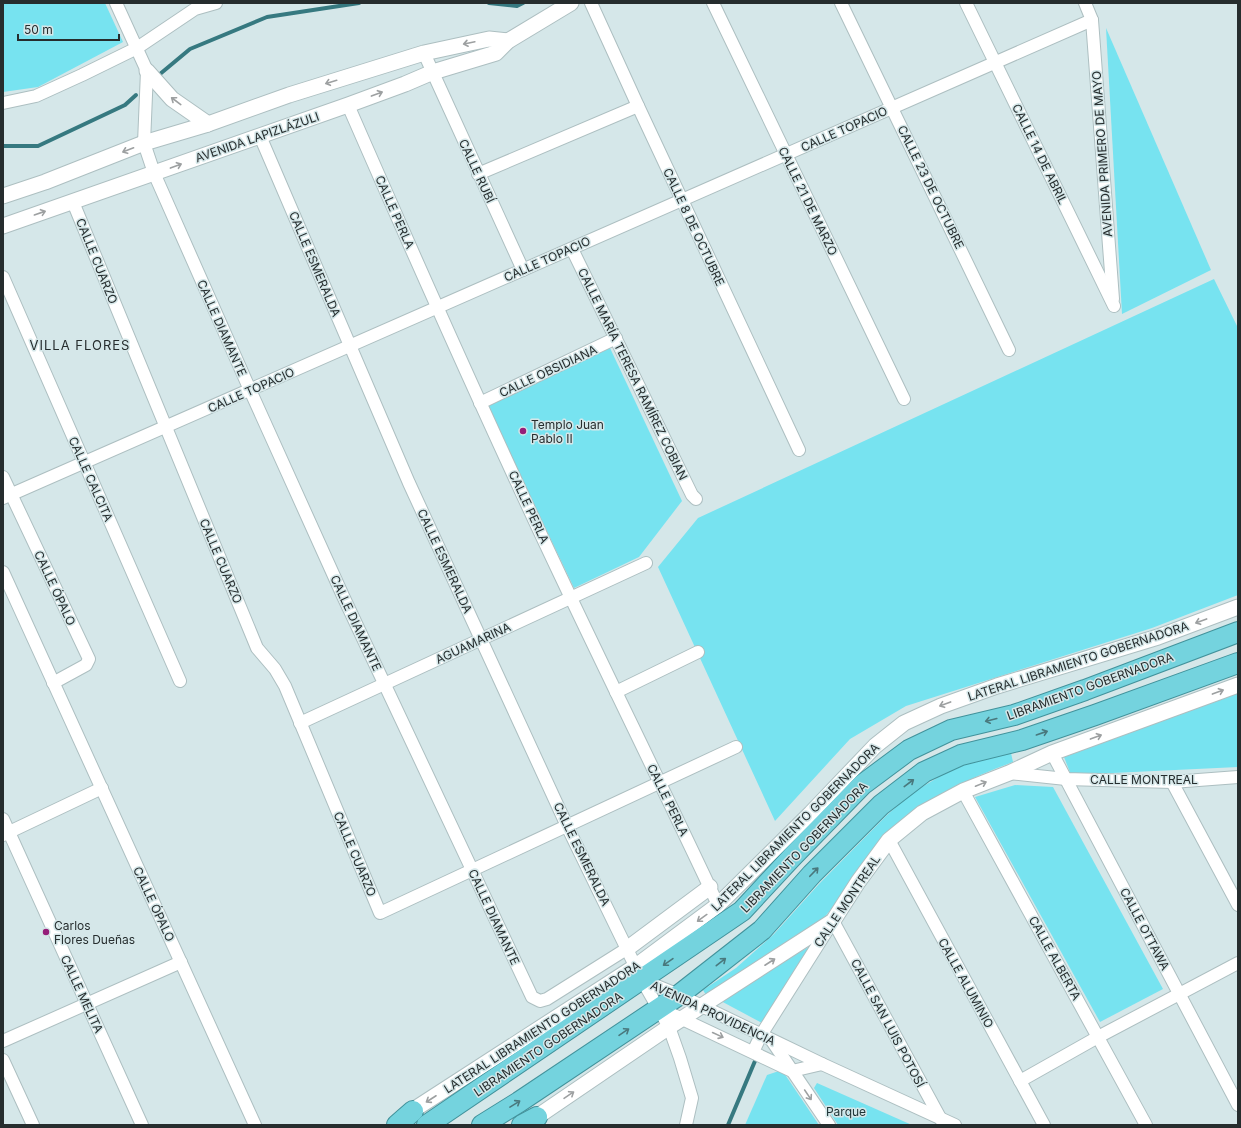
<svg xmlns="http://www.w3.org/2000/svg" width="1241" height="1128" font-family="Inter,sans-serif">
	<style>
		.green { fill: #77e3f0 }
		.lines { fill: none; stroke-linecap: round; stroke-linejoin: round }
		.stream { stroke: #367980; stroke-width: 4 }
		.minor-casing { stroke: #adbfc1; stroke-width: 14 }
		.tertiary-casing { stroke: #adbfc1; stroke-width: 17 }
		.trunk-casing { stroke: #42929b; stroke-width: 22 }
		.minor { stroke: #fff; stroke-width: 12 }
		.tertiary { stroke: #fff; stroke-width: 15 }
		.trunk { stroke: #74d3de; stroke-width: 20 }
		.oneway { stroke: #9da0a1 }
		.oneway2 { stroke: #49787d }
		.poi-dot { fill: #951e79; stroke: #d5e7e9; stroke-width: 1.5 }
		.labels { text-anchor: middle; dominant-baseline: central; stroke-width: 3; stroke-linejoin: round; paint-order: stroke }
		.street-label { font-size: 12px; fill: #262d2e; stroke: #d5e7e9 }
		.poi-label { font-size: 12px; fill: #262d2e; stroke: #d5e7e9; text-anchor: start }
		.park-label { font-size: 12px; fill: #1d3335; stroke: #d5e7e9 }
		.neighbourhood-label { font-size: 13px; letter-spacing: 1px; fill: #262d2e; stroke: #d5e7e9 }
	</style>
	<rect width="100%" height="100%" fill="#d5e7e9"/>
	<g class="green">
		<polygon points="3,3 105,3 123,42 38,87 3,92"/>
		<polygon points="1106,28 1211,270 1122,314"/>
		<polygon points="1214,279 1238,328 1238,595 1152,628 906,706 850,739 775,821 658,567 698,518"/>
		<polygon points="610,348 682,501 639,557 574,588 487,406"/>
		<polygon points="1238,692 1238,767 1071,775 1064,757"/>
		<path d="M1011,753L1013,762C969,778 911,805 880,840C868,855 856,871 846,887C839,898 832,909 823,919L706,995L703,990L736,968L774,934L819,884L887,815L912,793L942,775L971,762Z"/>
		<polygon points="1015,785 1053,787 1163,989 1100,1022 975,797"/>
		<polygon points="812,945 762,1023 719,1000"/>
		<polygon points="782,1070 819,1125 745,1125 767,1075"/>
		<polygon points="817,1083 912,1125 838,1125 814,1088"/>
	</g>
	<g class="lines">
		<g class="stream">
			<polyline points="489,3 517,6 523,3"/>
			<polyline points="160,74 190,49 267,17 359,3"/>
			<polyline points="3,146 38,146 125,105 136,95"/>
			<polyline points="728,1125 755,1061"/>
		</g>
		<defs>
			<g id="minor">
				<polyline points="116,3 147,71 144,143 154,173 250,390 343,596 532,997 540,1001 547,999 628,948"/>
				<polyline points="591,3 638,106 799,450"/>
				<polyline points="713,3 904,399"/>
				<polyline points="841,3 1009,350"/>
				<polyline points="966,3 1114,306"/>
				<polyline points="1085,3 1092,20 1113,299"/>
				<polyline points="424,53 523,270"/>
				<polyline points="3,103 36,96 82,75 137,48 195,9 216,3"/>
				<path d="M348,105C417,263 487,421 561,577C613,687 667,796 718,905"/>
				<polyline points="260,136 409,483 567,826 642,980 669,1027 680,1058 692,1098 686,1125"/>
				<polyline points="478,174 638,106"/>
				<polyline points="73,202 257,648 275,669 285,686 380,913 736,747"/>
				<polyline points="572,249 692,495 696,499"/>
				<polyline points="3,277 180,681"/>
				<polyline points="480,403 616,338"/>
				<polyline points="3,477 89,659 86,665 53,683"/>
				<polyline points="3,498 1092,20"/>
				<polyline points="3,572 255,1125"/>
				<polyline points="616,692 698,652"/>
				<polyline points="300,723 646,563"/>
				<polyline points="1052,753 1238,1105"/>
				<polyline points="1009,773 1066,779 1172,782 1238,777"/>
				<polyline points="1172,782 1238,905"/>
				<polyline points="963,791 1146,1125"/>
				<polyline points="3,819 142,1125"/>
				<polyline points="3,835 102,788"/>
				<polyline points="889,840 1044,1125"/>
				<polyline points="642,980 679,995 822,1064 955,1125"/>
				<polyline points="659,1008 792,1071 822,1064"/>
				<polyline points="3,1041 181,962"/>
				<polyline points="772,1041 829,1125"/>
				<polyline points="753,1052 761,1035 833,921 944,1125"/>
				<polyline points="3,1060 33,1125"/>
				<polyline points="1020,1081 1098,1037 1238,963"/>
			</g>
			<g id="tertiary">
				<polyline points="147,71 172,99 208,124"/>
				<polyline points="3,196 45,182 144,143 208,124 289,95 424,53 489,39 508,41"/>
				<polyline points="3,226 348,105 405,84 433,72 496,53 508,41 571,3"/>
				<polyline points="628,948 710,887"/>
				<polyline points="404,1116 636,966 718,905 811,813 875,746 904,723 941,706 997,686 1158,637 1238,607"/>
				<polyline points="528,1123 669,1027 833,921 858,882 889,840 922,813 963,791 1009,773 1052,753 1238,685"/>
			</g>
			<g id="trunk">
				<polyline points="397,1125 413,1111"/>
				<polyline points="427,1125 742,911 792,857 862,785 909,750 951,730 1014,715 1085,690 1238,632"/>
				<polyline points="482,1125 519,1102 679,995 762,930 812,874 881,805 924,772 961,755 1022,740 1095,715 1238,663"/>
				<polyline points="522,1125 537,1117"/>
			</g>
		</defs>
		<use href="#minor" class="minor-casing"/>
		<use href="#tertiary" class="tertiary-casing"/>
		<use href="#trunk" class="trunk-casing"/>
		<use href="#minor" class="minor"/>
		<use href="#tertiary" class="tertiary"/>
		<use href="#trunk" class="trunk"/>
	</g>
	<defs><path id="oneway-shaft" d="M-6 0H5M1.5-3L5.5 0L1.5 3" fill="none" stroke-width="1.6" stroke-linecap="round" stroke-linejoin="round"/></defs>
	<g class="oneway">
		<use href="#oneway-shaft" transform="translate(469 43) rotate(168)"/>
		<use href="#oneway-shaft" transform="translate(331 82) rotate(163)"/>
		<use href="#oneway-shaft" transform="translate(377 94) rotate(-20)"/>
		<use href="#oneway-shaft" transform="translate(176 101) rotate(-143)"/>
		<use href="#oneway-shaft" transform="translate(128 150) rotate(159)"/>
		<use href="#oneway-shaft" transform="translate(176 166) rotate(-20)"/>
		<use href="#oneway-shaft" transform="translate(40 213) rotate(-19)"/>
		<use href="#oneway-shaft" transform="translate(1201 621) rotate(160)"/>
		<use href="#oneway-shaft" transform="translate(1218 692) rotate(-20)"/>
		<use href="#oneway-shaft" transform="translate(945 704) rotate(160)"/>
		<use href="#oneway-shaft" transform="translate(1096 737) rotate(-20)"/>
		<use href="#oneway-shaft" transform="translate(981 784) rotate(-22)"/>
		<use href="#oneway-shaft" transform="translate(702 918) rotate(144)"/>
		<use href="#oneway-shaft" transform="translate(770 962) rotate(-33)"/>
		<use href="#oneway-shaft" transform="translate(718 1035) rotate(25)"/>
		<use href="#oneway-shaft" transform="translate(569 1095) rotate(-34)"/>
		<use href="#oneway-shaft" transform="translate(808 1095) rotate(56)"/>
		<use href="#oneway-shaft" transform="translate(431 1099) rotate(147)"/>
	</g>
	<g class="oneway2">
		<use href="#oneway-shaft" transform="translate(991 720) rotate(166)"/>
		<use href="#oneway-shaft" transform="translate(1042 733) rotate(-19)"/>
		<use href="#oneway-shaft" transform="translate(909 783) rotate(-37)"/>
		<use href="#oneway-shaft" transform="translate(814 872) rotate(-46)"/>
		<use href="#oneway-shaft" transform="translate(668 962) rotate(145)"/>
		<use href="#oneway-shaft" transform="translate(721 962) rotate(-38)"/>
		<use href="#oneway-shaft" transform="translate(624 1032) rotate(-34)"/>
		<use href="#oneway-shaft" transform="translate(515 1104) rotate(-32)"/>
	</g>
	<g class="poi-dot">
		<circle cx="523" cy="431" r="4"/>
		<circle cx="46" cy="932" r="4"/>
	</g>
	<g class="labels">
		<g class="street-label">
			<text transform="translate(844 129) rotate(-24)">CALLE TOPACIO</text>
			<text transform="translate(257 137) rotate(-19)">AVENIDA LAPIZLÁZULI</text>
			<text transform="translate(1040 154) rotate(64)">CALLE 14 DE ABRIL</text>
			<text transform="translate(1102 154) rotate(-94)">AVENIDA PRIMERO DE MAYO</text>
			<text transform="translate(477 171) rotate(65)">CALLE RUBÍ</text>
			<text transform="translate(931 187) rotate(64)">CALLE 23 DE OCTUBRE</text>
			<text transform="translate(808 201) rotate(64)">CALLE 21 DE MARZO</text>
			<text transform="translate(395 212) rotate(66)">CALLE PERLA</text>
			<text transform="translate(694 227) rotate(65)">CALLE 8 DE OCTUBRE</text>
			<text transform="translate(547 259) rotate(-24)">CALLE TOPACIO</text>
			<text transform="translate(97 261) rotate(68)">CALLE CUARZO</text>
			<text transform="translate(315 264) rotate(67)">CALLE ESMERALDA</text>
			<text transform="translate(222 328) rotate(66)">CALLE DIAMANTE</text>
			<text transform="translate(548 371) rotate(-25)">CALLE OBSIDIANA</text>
			<text transform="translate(633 374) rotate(64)">CALLE MARÍA TERESA RAMÍREZ COBIAN</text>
			<text transform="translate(251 390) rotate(-24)">CALLE TOPACIO</text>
			<text transform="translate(91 479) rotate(66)">CALLE CALCITA</text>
			<text transform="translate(529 507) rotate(65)">CALLE PERLA</text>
			<text transform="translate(221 561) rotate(67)">CALLE CUARZO</text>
			<text transform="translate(445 561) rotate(65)">CALLE ESMERALDA</text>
			<text transform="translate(55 588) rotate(65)">CALLE ÓPALO</text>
			<text transform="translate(356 623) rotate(65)">CALLE DIAMANTE</text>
			<text transform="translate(473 643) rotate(-25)">AGUAMARINA</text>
			<text transform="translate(1078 661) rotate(-18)">LATERAL LIBRAMIENTO GOBERNADORA</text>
			<text transform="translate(1090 686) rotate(-20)">LIBRAMIENTO GOBERNADORA</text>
			<text x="1144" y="779">CALLE MONTREAL</text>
			<text transform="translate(668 800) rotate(64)">CALLE PERLA</text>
			<text transform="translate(795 827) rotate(-45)">LATERAL LIBRAMIENTO GOBERNADORA</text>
			<text transform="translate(804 847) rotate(-46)">LIBRAMIENTO GOBERNADORA</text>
			<text transform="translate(355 854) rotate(67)">CALLE CUARZO</text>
			<text transform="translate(582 854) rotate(64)">CALLE ESMERALDA</text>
			<text transform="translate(847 901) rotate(-56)">CALLE MONTREAL</text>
			<text transform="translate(154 904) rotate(65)">CALLE ÓPALO</text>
			<text transform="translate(494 917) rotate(65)">CALLE DIAMANTE</text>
			<text transform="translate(1145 929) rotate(62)">CALLE OTTAWA</text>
			<text transform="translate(1055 958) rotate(61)">CALLE ALBERTA</text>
			<text transform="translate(966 983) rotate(61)">CALLE ALUMINIO</text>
			<text transform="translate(82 994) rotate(65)">CALLE MELITA</text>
			<text transform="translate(713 1013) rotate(25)">AVENIDA PROVIDENCIA</text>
			<text transform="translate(888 1023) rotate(62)">CALLE SAN LUIS POTOSÍ</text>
			<text transform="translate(542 1027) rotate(-33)">LATERAL LIBRAMIENTO GOBERNADORA</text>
			<text transform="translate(548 1044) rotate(-34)">LIBRAMIENTO GOBERNADORA</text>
		</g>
		<g class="poi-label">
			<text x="531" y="424">Templo Juan<tspan x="531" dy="14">Pablo II</tspan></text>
			<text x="54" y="925">Carlos<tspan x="54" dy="14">Flores Dueñas</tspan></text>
		</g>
		<g class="park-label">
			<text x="846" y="1111">Parque</text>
		</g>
		<g class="neighbourhood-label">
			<text x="80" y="345">VILLA FLORES</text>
		</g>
	</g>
	<rect width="1241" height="1128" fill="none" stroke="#262d2e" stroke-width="8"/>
	<path d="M18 34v6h101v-6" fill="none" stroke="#262d2e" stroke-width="2"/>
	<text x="24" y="34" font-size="12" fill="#262d2e" stroke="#d5e7e9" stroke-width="3" paint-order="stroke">50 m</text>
</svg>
